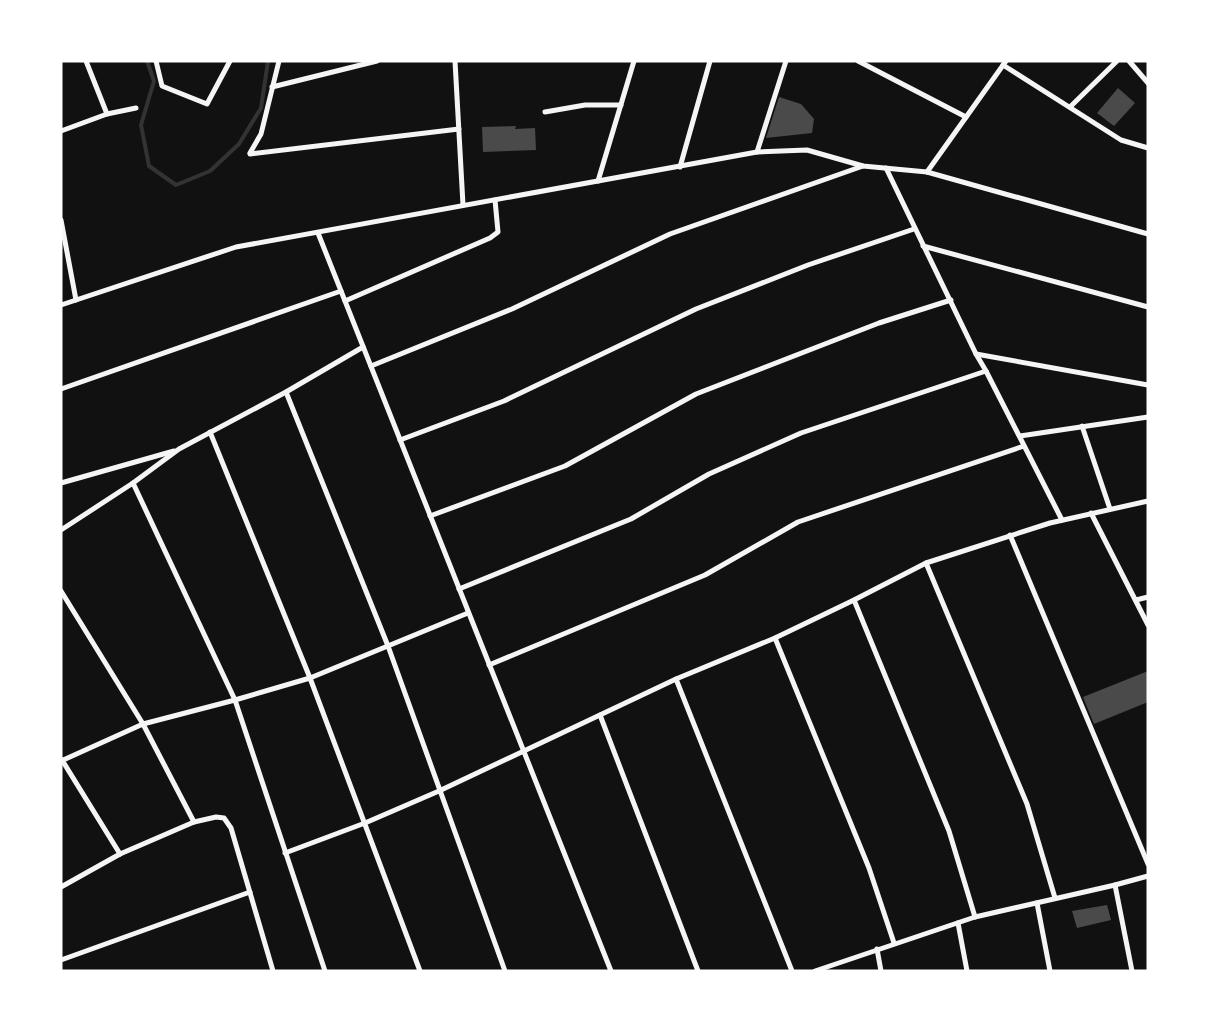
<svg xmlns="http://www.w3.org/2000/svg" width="1209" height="1032" font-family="'Noto Sans',sans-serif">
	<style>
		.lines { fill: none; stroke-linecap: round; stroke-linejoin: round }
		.stream { stroke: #333; stroke-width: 4 }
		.building { fill: #4a4a4a }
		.minor { stroke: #f5f5f5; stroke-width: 5 }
	</style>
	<rect width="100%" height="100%" fill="#111"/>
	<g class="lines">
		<polyline class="stream" points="147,61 154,81 141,125 149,166 176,185 210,171 239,144 261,108 268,61"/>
	</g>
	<g class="building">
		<polygon points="1118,88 1135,103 1114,126 1097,113"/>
		<polygon points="779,97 801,104 814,119 812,133 766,138"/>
		<polygon points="516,126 515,129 535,128 536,150 483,152 482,127"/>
		<polygon points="1148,671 1148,702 1094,724 1083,697"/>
		<polygon points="1107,905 1111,920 1077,928 1072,911"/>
	</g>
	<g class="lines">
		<g class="minor">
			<polyline points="156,61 162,86 207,104 230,61"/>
			<polyline points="455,61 463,205"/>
			<polyline points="858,61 966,117"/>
			<polyline points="1129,61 1148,83"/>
			<polyline points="1003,65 1121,140 1148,148"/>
			<polyline points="272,87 377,61"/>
			<polyline points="1070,107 1117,61"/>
			<polyline points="545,112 585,105 621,105"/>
			<polyline points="107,114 136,108"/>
			<polyline points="61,131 107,114 86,61"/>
			<polyline points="757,152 786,61"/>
			<polyline points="250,153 261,134 279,61"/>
			<polyline points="250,154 459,129"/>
			<polyline points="680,167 710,61"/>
			<polyline points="886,168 976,354 986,371 1062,520"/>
			<polyline points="927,172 1006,61"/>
			<polyline points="598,181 634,61"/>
			<polyline points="61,220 76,300"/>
			<polyline points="318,233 611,971"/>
			<polyline points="923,246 1148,307"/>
			<polyline points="345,301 490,238 498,232 495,200"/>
			<polyline points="61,305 236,247 757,152 807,150 863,166 927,172 1148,234"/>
			<polyline points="976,354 1148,385"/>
			<polyline points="371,366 512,309 670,234 863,166"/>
			<polyline points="61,389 341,291"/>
			<polyline points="286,392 388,646 505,971"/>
			<polyline points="1082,426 1110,509"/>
			<polyline points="210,432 310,678 420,971"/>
			<polyline points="1020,436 1148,417"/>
			<polyline points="400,440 504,401 696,309 808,265 914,229"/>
			<polyline points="61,483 174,451"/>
			<polyline points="133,483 235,700 325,971"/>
			<polyline points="1091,513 1148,625"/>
			<polyline points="430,516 565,466 696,394 879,323 951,300"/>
			<polyline points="61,530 133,483 179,449 286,392 363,347"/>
			<polyline points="1010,535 1148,864"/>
			<polyline points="926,563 1027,804 1055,898"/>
			<polyline points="459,589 631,519 709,474 801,433 986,371"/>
			<polyline points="61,591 143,724 194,822"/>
			<polyline points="854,600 949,831 975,917"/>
			<polyline points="1136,600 1148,597"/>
			<polyline points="775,638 869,868 894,943"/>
			<polyline points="489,665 705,575 798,522 1024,446"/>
			<polyline points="676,679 792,971"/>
			<polyline points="600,715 698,971"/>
			<polyline points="62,760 120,854"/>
			<polyline points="61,761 143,724 235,700 310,678 468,613"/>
			<polyline points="285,853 365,823 439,791 676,679 775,638 854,600 926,563 1050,523 1148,501"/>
			<polyline points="1115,885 1132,971"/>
			<polyline points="61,887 120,854 194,822 216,817 224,818 231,828 273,971"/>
			<polyline points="1037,903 1050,971"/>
			<polyline points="958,923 967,971"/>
			<polyline points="877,949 881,971"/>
			<polyline points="61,960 250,892"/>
			<polyline points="815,971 975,917 1115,885 1148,876"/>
		</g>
	</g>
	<rect width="1209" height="1032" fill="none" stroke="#ffffff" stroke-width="125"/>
</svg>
